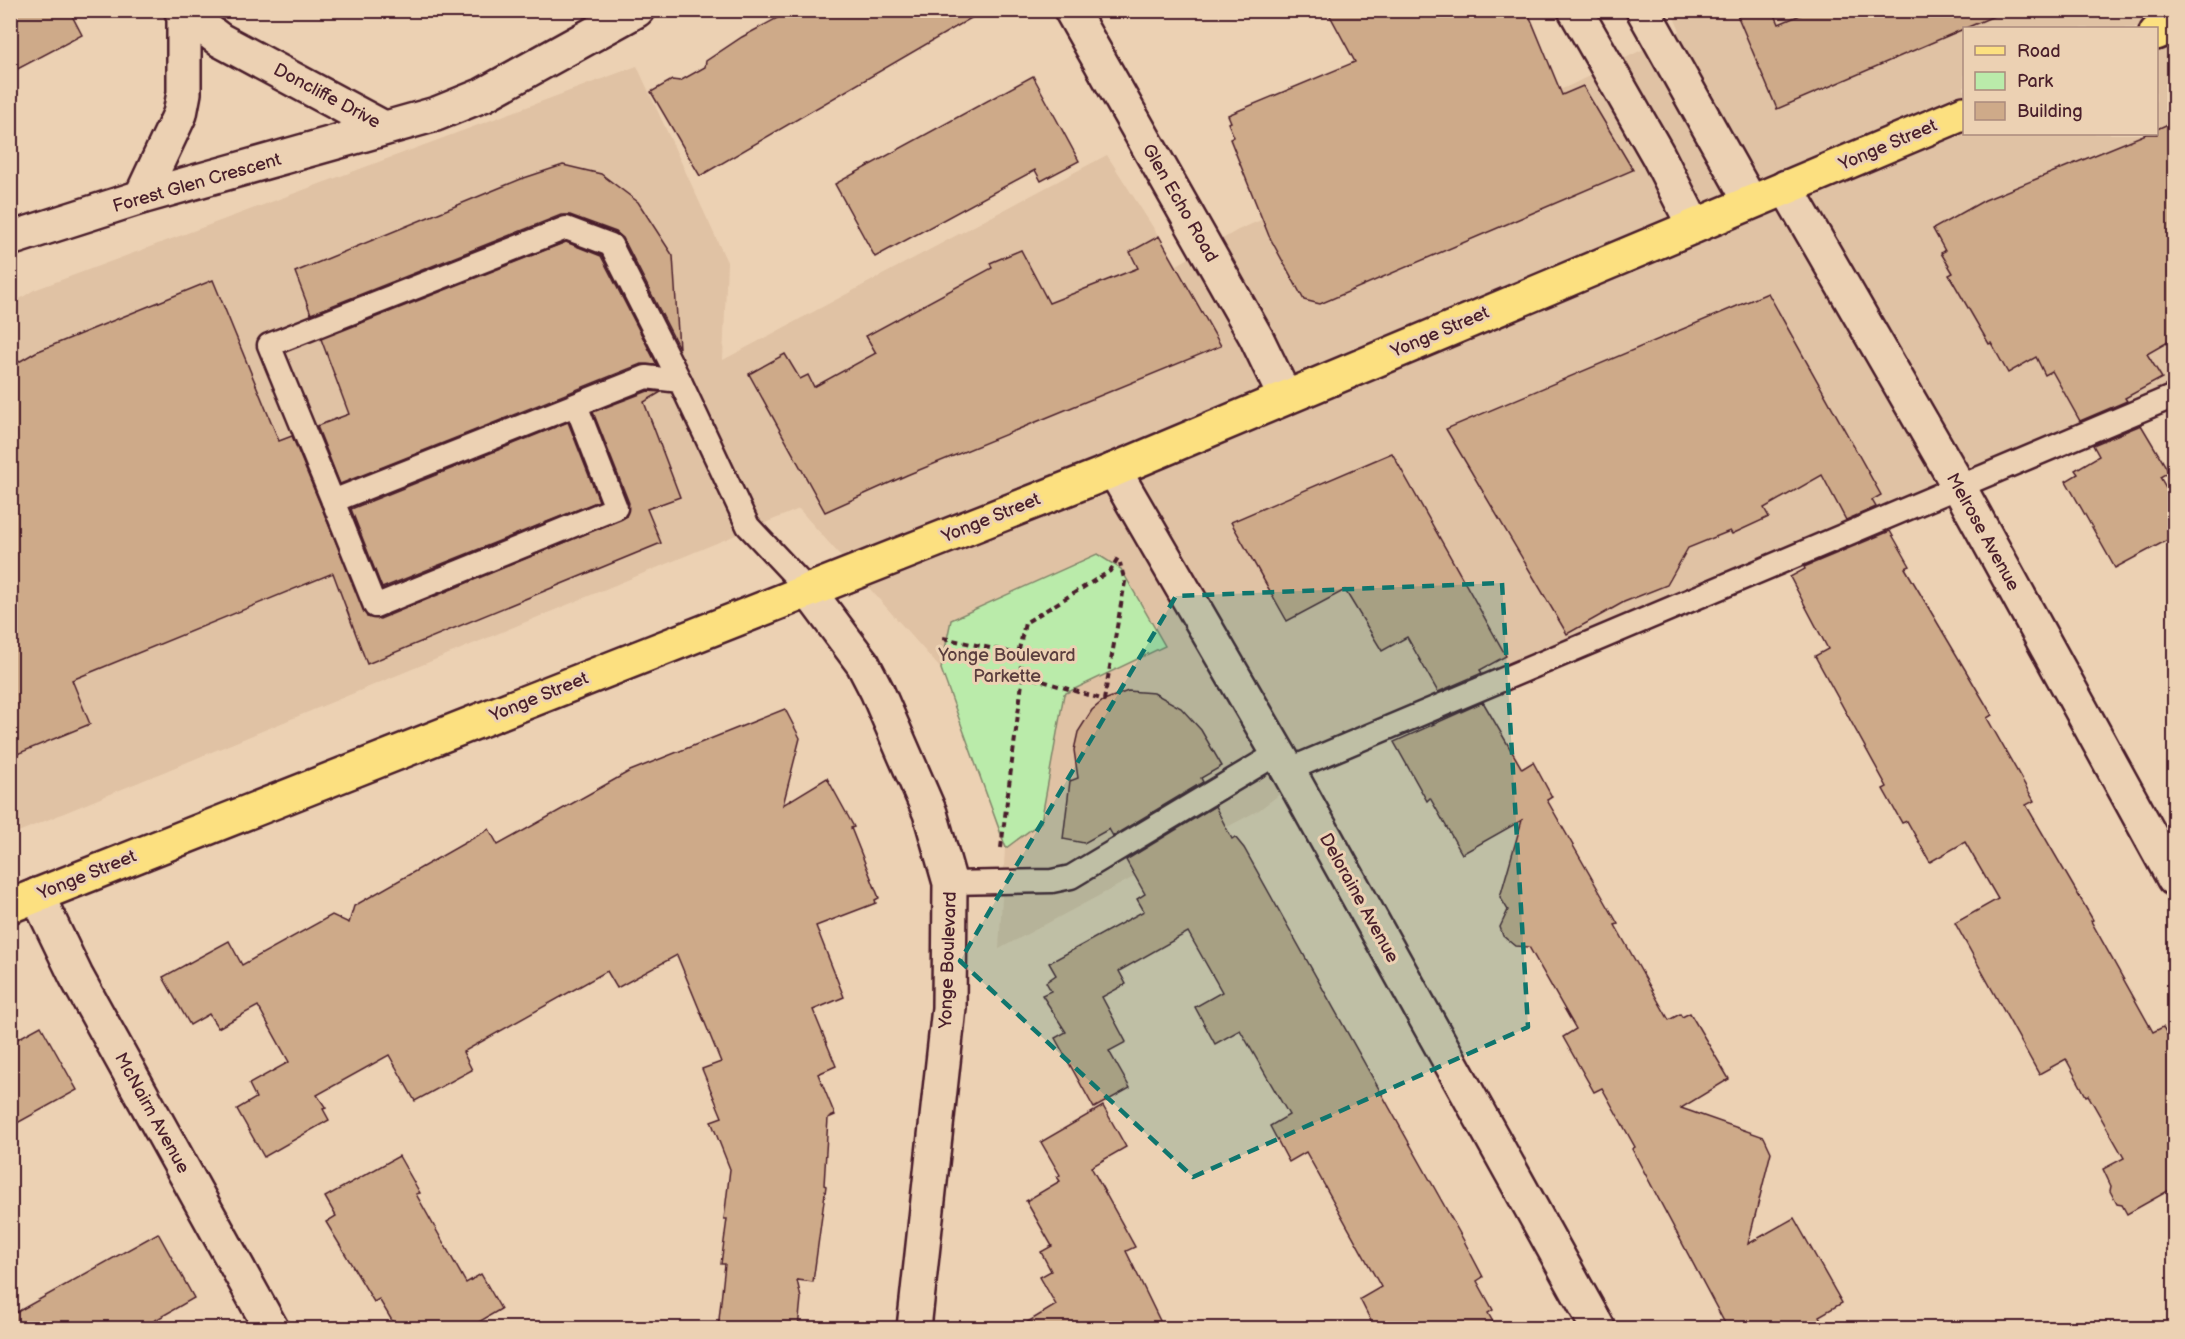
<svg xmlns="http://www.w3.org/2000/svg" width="2185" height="1339" font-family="'Balsamiq Sans',sans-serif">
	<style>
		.built { fill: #e0c2a4; fill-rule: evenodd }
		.green { fill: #baebaa; stroke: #82856a; stroke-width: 1.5 }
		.building { fill: #ceaa89; stroke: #4a1f2b; stroke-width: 1.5 }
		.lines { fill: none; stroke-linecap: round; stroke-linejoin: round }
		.service-casing { stroke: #4a1f2b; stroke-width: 27 }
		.minor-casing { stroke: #4a1f2b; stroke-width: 38 }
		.tertiary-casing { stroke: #4a1f2b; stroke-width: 38 }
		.primary-casing { stroke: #4a1f2b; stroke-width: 38 }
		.path { stroke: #4a1f2b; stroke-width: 4; stroke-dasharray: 6 4.5; stroke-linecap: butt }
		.service { stroke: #ecd1b3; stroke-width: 22 }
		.minor { stroke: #ecd1b3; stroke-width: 33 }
		.tertiary { stroke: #ecd1b3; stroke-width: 33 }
		.primary { stroke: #fce080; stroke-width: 33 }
		.marked { fill: #0f766e; fill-opacity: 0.2; stroke: #0f766e; stroke-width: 4.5; stroke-dasharray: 12 8; stroke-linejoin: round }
		.labels { text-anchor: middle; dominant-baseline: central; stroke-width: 6; stroke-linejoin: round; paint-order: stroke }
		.street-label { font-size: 18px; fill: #4a1f2b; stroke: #ecd1b3 }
		.park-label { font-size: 18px; fill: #5b3e3e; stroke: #ecd1b3 }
	</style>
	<rect width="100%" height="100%" fill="#ecd1b3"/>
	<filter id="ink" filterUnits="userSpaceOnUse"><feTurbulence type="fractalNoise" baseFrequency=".0167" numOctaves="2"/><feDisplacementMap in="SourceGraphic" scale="12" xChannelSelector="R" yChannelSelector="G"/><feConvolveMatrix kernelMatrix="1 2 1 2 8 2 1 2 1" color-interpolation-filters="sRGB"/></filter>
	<g filter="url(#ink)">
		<path class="built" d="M1671,11H2174V395L1324,760L1259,810L999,949L1005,848L941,669L799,509L11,835L10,305L34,290L637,66L727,262L723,360L1107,155L1177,265L1238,230L1571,85L1680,31ZM1964,28H2156V134H1964Z"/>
		<polygon class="green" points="1097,554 1121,569 1165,646 1064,694 1041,822 1006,848 941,669 951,620"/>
		<g class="building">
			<polygon points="10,10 69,10 82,35 10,73"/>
			<polygon points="792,10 985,10 700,176 651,92 672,80 680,81 705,67 706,61 742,37"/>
			<polygon points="1327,10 1527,10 1562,95 1583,86 1633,170 1320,304 1304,300 1269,236 1230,139 1234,137 1228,123 1231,122 1228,115 1355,62"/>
			<polygon points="1735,10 1773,10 1779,24 1812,10 2008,10 1777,109"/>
			<polygon points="1033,76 1079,161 1041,181 1035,170 875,257 835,184"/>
			<polygon points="2175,121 2175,338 2147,354 2162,378 2125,398 2127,401 2080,421 2052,371 2045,375 2036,357 2008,373 1991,343 1989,344 1949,275 1953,273 1941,253 1945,251 1933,229 1985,200 2146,134 2157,134 2157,129"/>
			<polygon points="563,165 601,174 638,202 673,256 679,348 623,238 616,232 570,215 561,215 311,314 295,272 521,179"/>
			<polygon points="1159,236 1221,346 907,475 825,512 749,374 785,354 800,379 808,375 814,387 876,353 866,336 992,268 990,263 1021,250 1049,303 1138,268 1130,252"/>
			<polygon points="566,242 601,256 657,365 641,364 340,484 317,426 349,414 321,339"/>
			<polygon points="213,280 279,441 292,436 367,617 380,619 626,517 629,503 593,412 648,391 661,392 644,402 680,497 647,509 661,543 367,664 333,573 72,680 90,724 10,757 10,367 36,352"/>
			<polygon points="1768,293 1881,495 1872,500 1876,507 1846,520 1822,475 1764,508 1769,517 1732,534 1730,531 1688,548 1667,585 1624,602 1567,634 1446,429"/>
			<polygon points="568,422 599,501 382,588 351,509"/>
			<polygon points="2141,425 2169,472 2160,477 2175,503 2175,536 2115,568 2066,481 2078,474 2075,470 2099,456 2093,445"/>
			<polygon points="1392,453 1506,656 1480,670 1482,673 1438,692 1407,637 1382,651 1345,590 1287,621 1231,522"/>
			<polygon points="1890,531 1910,566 1905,568 1992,715 1987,718 2034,801 2026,805 2093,920 2091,921 2153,1032 2163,1027 2175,1048 2175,1187 2127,1214 2122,1205 2117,1204 2110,1191 2111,1186 2103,1169 2124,1158 2088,1095 2086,1096 2066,1059 2039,1074 1955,923 1998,899 1965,842 1930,862 1907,821 1902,823 1883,789 1887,787 1815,656 1828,649 1790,577 1805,569 1804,567"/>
			<polygon points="1128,691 1154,693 1181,708 1201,730 1222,766 1201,778 1203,782 1113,836 1109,829 1084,843 1063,839 1070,781 1078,778 1074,750 1078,732 1092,710 1104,700"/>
			<polygon points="1483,702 1522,769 1533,762 1552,797 1547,800 1618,924 1615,925 1669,1020 1680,1014 1682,1017 1690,1013 1729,1079 1681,1108 1764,1137 1771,1152 1748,1244 1794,1218 1842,1303 1819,1316 1826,1329 1728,1329 1632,1149 1635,1147 1602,1088 1594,1092 1563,1037 1576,1029 1529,947 1515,946 1503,936 1500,927 1508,910 1500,897 1522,820 1462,854 1430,798 1427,801 1394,742"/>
			<polygon points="785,709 800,738 783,805 827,778 854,827 851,828 879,898 875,900 876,903 816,926 844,997 813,1010 836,1066 818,1074 835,1115 828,1118 824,1185 826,1186 813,1282 797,1280 801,1298 798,1329 718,1329 725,1264 721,1264 727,1219 724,1219 730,1169 711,1121 722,1117 702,1069 721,1062 677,955 617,988 607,971 463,1052 472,1070 415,1101 389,1055 317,1095 326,1108 323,1109 329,1120 264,1157 237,1109 256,1098 249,1084 289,1062 258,1006 218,1028 209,1014 190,1025 163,977 229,941 242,965 332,915 349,923 354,906 489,829 498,845 630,771"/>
			<polygon points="1215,806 1232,839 1235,837 1244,848 1463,1239 1483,1277 1477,1281 1493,1310 1488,1313 1497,1329 1375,1329 1360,1299 1381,1287 1306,1152 1289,1162 1270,1126 1289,1115 1240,1030 1215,1044 1195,1007 1222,992 1188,932 1119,971 1126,984 1102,997 1126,1042 1109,1051 1130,1088 1094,1108 1055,1038 1066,1032 1042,995 1051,991 1046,982 1056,975 1049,963 1144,911 1137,899 1145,894 1126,860"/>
			<polygon points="41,1026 77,1090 10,1127 10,1043"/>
			<polygon points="1103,1106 1126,1147 1091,1167 1135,1247 1126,1251 1164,1329 1016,1329 1056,1305 1040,1277 1051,1271 1041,1252 1052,1246 1026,1201 1060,1181 1057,1177 1060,1175 1041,1142"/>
			<polygon points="399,1156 420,1193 416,1194 466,1283 481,1274 501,1309 467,1329 397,1329 379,1299 374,1302 326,1222 336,1216 325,1197"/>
			<polygon points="158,1233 194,1298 140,1329 10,1329 10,1316"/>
		</g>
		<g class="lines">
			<defs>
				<g id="service">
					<polyline points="576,405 616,508 375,606 333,501 646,377 680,381 748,526 808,590"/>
					<polyline points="333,501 269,345 566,228 611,245 680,381"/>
					<polyline points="1288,770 2174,396"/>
					<polyline points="950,883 1052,881 1071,877 1278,753"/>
				</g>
				<g id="minor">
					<polyline points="181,10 220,40 384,128"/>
					<polyline points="1071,10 1256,337 1285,397"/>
					<polyline points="1575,10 1658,155 1694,226"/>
					<polyline points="1643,10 1750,201"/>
					<polyline points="1786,187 1958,485 2174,879"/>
					<polyline points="141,197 180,114 184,93 184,14"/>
					<polyline points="10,239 141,197 436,114 483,95 637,10"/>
					<polyline points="1114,470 1288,770 1598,1328"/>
					<polyline points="37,895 76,976 271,1328"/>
				</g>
				<polyline id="tertiary" points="808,590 863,664 877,691 930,813 950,883 949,1008 914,1328"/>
				<g id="primary">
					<polyline points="2156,33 2174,25"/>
					<polyline points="10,906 1114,470 1964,113"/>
				</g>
			</defs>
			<use href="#service" class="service-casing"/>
			<use href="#minor" class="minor-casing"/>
			<use href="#tertiary" class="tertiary-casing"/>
			<use href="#primary" class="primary-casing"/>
			<g class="path">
				<polyline points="943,638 1018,654"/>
				<polyline points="1023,675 1104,700 1125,582 1120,563"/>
				<polyline points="1001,848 1023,675 1018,654 1025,623 1110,571 1119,556"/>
			</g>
			<use href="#service" class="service"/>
			<use href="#minor" class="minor"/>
			<use href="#tertiary" class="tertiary"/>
			<use href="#primary" class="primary"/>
		</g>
	</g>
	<path class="marked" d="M1502,583L1528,1027L1193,1177L960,961L1176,596Z"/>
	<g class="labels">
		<g class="street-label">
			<text transform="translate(327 96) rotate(28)">Doncliffe Drive</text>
			<text transform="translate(1888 145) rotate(-23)">Yonge Street</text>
			<text transform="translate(197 183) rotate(-16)">Forest Glen Crescent</text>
			<text transform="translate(1180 203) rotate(60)">Glen Echo Road</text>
			<text transform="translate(1440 332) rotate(-23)">Yonge Street</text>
			<text transform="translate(991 518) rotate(-22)">Yonge Street</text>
			<text transform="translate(1983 532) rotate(61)">Melrose Avenue</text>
			<text transform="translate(539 697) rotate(-22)">Yonge Street</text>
			<text transform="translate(87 875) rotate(-22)">Yonge Street</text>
			<text transform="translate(1359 898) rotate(61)">Deloraine Avenue</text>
			<text transform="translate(948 960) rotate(-88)">Yonge Boulevard</text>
			<text transform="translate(152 1113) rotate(61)">McNairn Avenue</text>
		</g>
		<g class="park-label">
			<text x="1007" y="655">Yonge Boulevard<tspan x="1007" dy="21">Parkette</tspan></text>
		</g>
	</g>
	<rect width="2185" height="1339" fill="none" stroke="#ecd1b3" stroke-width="36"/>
	<rect x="18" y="18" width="2149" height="1303" fill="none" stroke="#4a1f2b" stroke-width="2" filter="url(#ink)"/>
	<rect x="1963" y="27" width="195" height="108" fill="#ecd1b3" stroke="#ab8a7d" stroke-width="1.5"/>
	<rect x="1975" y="46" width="30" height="9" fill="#fce080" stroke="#ab8a7d" stroke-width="1.5"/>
	<text x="2017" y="57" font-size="18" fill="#4a1f2b">Road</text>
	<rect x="1975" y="72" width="30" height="18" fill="#baebaa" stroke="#ab8a7d" stroke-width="1.5"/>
	<text x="2017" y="87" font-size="18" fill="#4a1f2b">Park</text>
	<rect x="1975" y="102" width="30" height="18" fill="#ceaa89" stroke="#ab8a7d" stroke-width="1.5"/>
	<text x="2017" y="117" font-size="18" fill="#4a1f2b">Building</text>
</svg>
